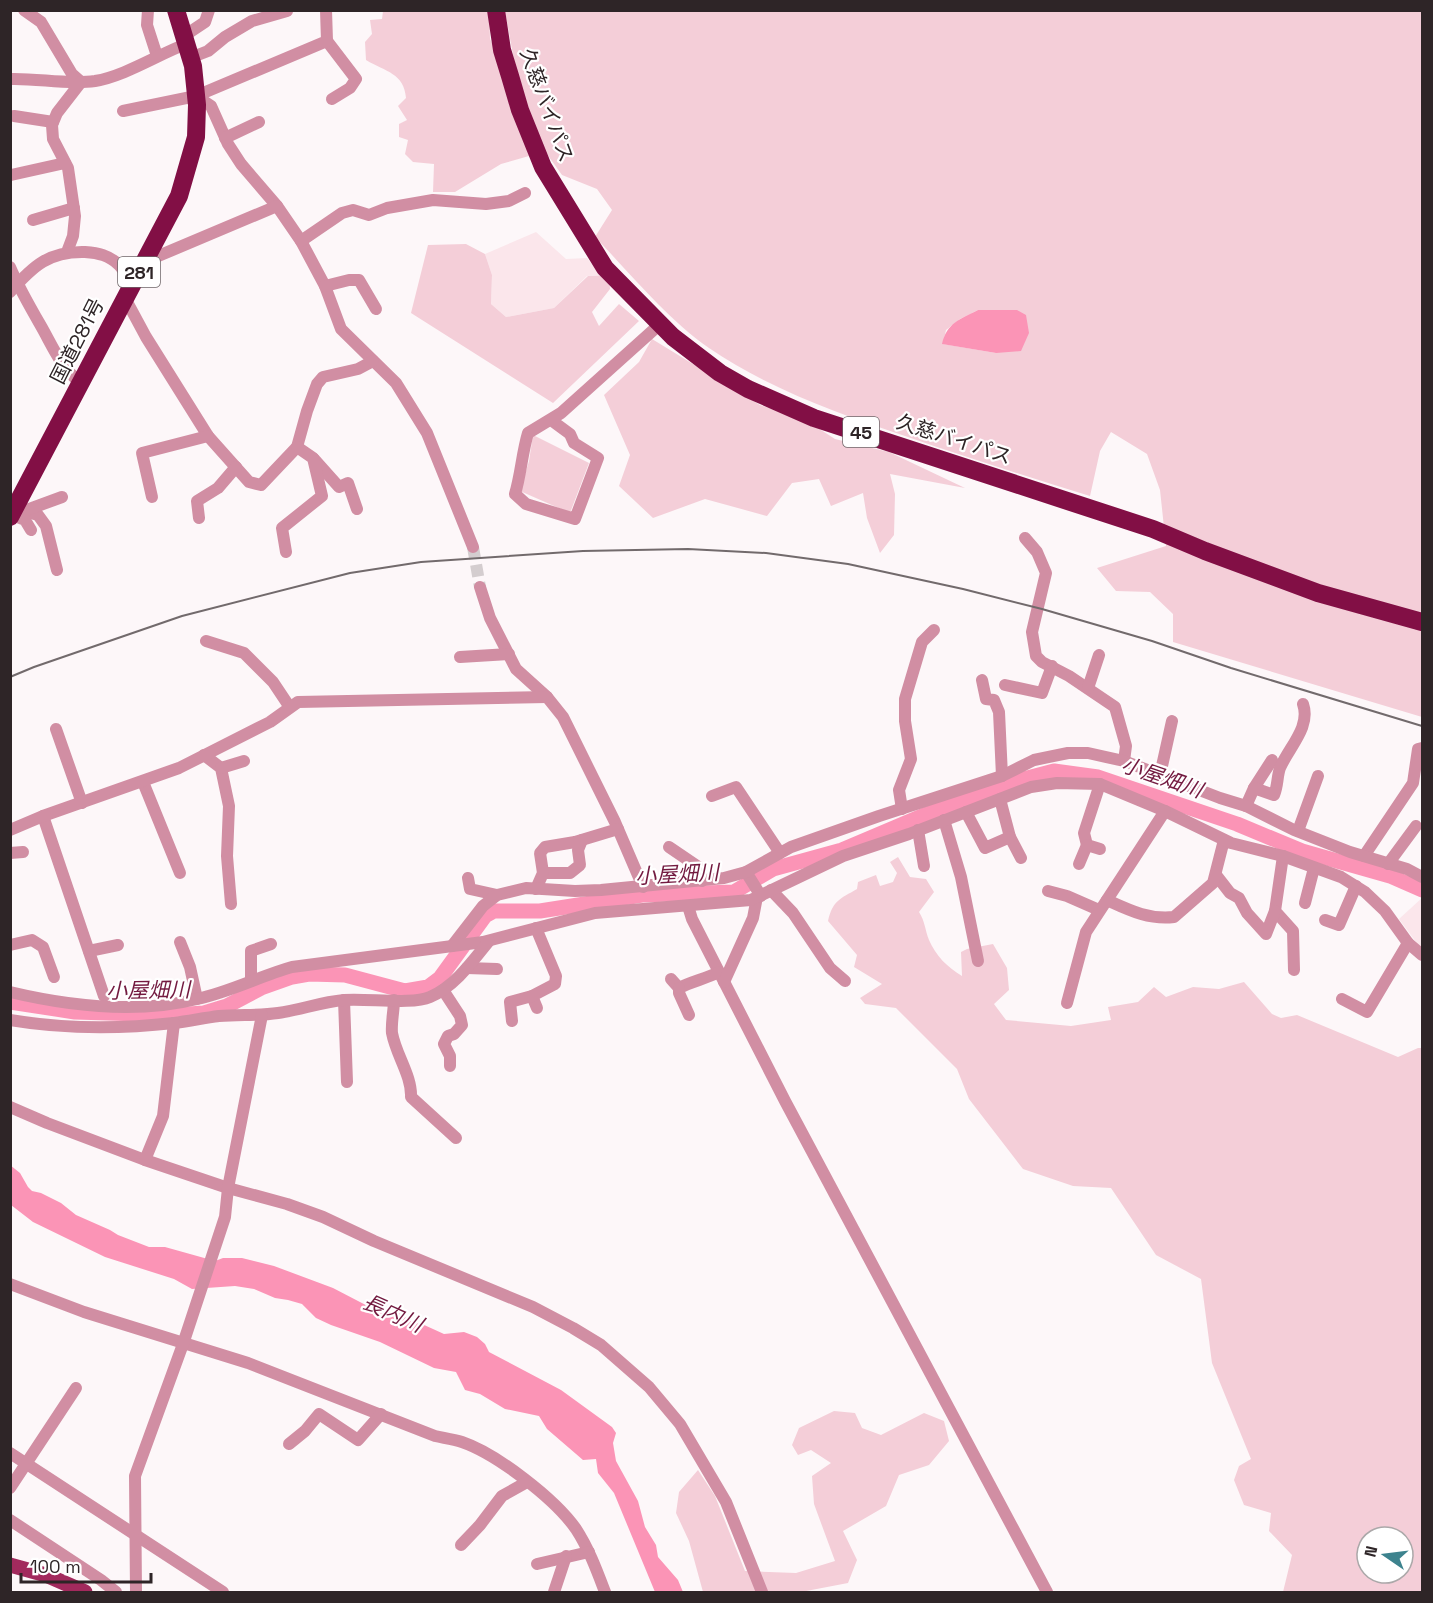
<svg xmlns="http://www.w3.org/2000/svg" width="1433" height="1603" font-family="'Space Grotesk','Noto Sans JP',sans-serif">
	<style>
		.built { fill: #fbe6eb }
		.green { fill: #f4ced8; fill-rule: evenodd }
		.water { fill: #fb94b6 }
		.lines { fill: none; stroke-linecap: round; stroke-linejoin: round }
		.river { stroke: #fb94b6; stroke-width: 15 }
		.minor-tunnel { stroke: #d4cdcf; stroke-width: 12; stroke-dasharray: 12 6; stroke-linecap: butt }
		.minor { stroke: #d18ea3; stroke-width: 12 }
		.major { stroke: #a22a5d; stroke-width: 15 }
		.highway { stroke: #820f45; stroke-width: 18 }
		.rail { stroke: #726a6c; stroke-width: 2 }
		.labels { text-anchor: middle; dominant-baseline: central; stroke-width: 4.5; stroke-linejoin: round; paint-order: stroke }
		.shield { fill: #fff; stroke: #6d6668; stroke-width: 1.5 }
		.shield-label { font-size: 18px; font-weight: bold; fill: #2e2527 }
		.street-label { font-size: 20px; fill: #2e2527; stroke: #fff }
		.water-label { font-size: 21px; font-style: italic; fill: #731a40; stroke: #fff }
	</style>
	<rect width="100%" height="100%" fill="#fdf7f9"/>
	<g class="built">
		<polygon points="536,232 566,259 587,258 600,275 587,276 554,308 506,317 491,304 492,275 485,254"/>
		<polygon points="1422,898 1422,950 1399,919"/>
	</g>
	<g class="green">
		<path d="M383,11H489L490,39L502,63L529,156L501,164L455,192H433L434,164L413,162L405,154L408,140L399,137V124L407,120L398,106L406,98C404,73 386,72 366,60L365,42L372,34L370,20L382,19Z"/>
		<path d="M505,11H1422V717L1173,642V614L1150,592L1116,591L1097,568L1166,546L1160,490L1147,454L1111,432L1100,451L1090,496C1029,477 968,458 908,437C839,414 769,389 709,348C667,319 630,273 595,237L612,210L597,189L562,175L544,150L518,82ZM978,310L995,311L996,353L943,344L946,330L960,319Z"/>
		<polygon points="466,244 485,254 492,275 491,304 506,317 554,308 588,276 609,275 610,289 592,312 599,326 619,304 639,321 553,403 411,313 428,245"/>
		<polygon points="652,339 760,405 804,419 835,439 889,452 965,488 890,474 895,494 894,535 880,553 867,518 863,493 831,506 819,479 792,483 767,516 705,499 653,518 619,486 630,455 604,395 639,362"/>
		<polygon points="533,435 589,463 570,513 520,491 529,461"/>
		<path d="M898,857L910,877L926,879L934,892L919,912C925,921 925,930 929,940C936,956 947,967 962,976L961,952L967,949L993,944L1007,968L1009,990L994,1004L1006,1020L1071,1026L1111,1020L1108,1007L1138,1002L1154,987L1166,997L1193,987L1219,989L1244,982L1272,1014L1281,1018L1297,1015L1398,1057L1418,1048H1422V1592H1283L1292,1555L1269,1531L1271,1513L1244,1505L1234,1480L1239,1466L1251,1459L1212,1363L1201,1279L1156,1255L1111,1188L1073,1186L1023,1169L969,1099L957,1069L896,1008L865,1004L860,998L882,984L854,967L857,955L828,921C833,900 840,899 857,889L858,882L876,875L880,886L893,882L897,873L890,862ZM1367,1537H1403V1573H1367Z"/>
		<polygon points="834,1411 855,1413 862,1428 881,1435 924,1413 944,1421 949,1441 929,1465 899,1475 886,1506 843,1531 857,1560 848,1583 801,1592 703,1592 689,1541 676,1513 679,1492 698,1470 715,1496 745,1571 796,1573 835,1561 814,1504 812,1476 831,1463 811,1450 798,1455 792,1445 799,1428"/>
	</g>
	<g class="water">
		<path d="M978,310H1017L1026,315L1029,333L1021,351L996,353L942,344C947,323 960,319 978,310Z"/>
		<polygon points="10,1165 20,1173 28,1187 32,1191 41,1193 61,1203 76,1215 110,1230 118,1235 149,1247 165,1247 215,1261 223,1258 242,1258 274,1266 333,1288 383,1314 397,1312 414,1323 422,1324 444,1334 464,1332 477,1337 485,1344 489,1352 561,1390 612,1427 616,1433 613,1443 616,1461 638,1501 645,1527 656,1545 658,1557 678,1580 683,1592 655,1592 614,1493 598,1473 596,1459 583,1460 547,1429 539,1416 505,1409 480,1394 465,1390 456,1372 434,1368 380,1342 331,1325 316,1318 302,1304 288,1300 275,1298 254,1289 235,1286 192,1289 174,1279 105,1257 33,1222 11,1205"/>
	</g>
	<g class="lines">
		<polyline class="river" points="10,1002 75,1012 173,1015 204,1013 227,1006 261,988 292,977 309,974 345,975 405,991 428,987 440,978 485,916 494,911 540,911 642,895 734,892 773,869 842,850 927,814 1008,783 1054,771 1098,777 1237,824 1302,851 1390,876 1422,890"/>
		<polyline class="minor-tunnel" points="473,547 480,587"/>
		<g class="minor">
			<polyline points="24,10 41,22 72,74 81,82"/>
			<polyline points="148,10 147,25 157,56"/>
			<polyline points="184,36 205,22 209,10"/>
			<polyline points="327,41 356,79 350,88 332,99"/>
			<polyline points="190,58 208,51 225,37 252,21 287,11"/>
			<path d="M10,79C38,78 67,85 95,81C125,76 157,55 186,44"/>
			<polyline points="196,96 211,106 228,144 241,164 277,206 301,241 325,286 341,329 396,383 427,433 473,547"/>
			<polyline points="123,111 196,96 327,41 326,10"/>
			<polyline points="14,116 53,122"/>
			<polyline points="225,138 259,122"/>
			<polyline points="11,175 65,163"/>
			<polyline points="33,220 74,208"/>
			<polyline points="301,241 342,213 353,210 369,215 387,208 433,200 486,204 509,201 525,193"/>
			<polyline points="67,252 73,236 75,216 68,168 53,139 52,125 57,113 81,82"/>
			<polyline points="144,262 277,206"/>
			<path d="M10,267C19,288 30,307 41,326C53,347 61,368 81,383"/>
			<polyline points="325,286 349,280 359,280 376,309"/>
			<path d="M10,292C33,266 49,251 85,252C98,253 109,255 119,265C124,270 128,278 133,284"/>
			<polyline points="125,298 146,337 208,436 249,482 261,485 297,447 307,411 317,384 323,377 358,369 373,361"/>
			<path d="M551,420L570,434L574,443L598,458L575,519L526,504L515,494C521,474 522,453 528,433L561,413L659,325"/>
			<polyline points="314,459 339,487 348,483 357,509"/>
			<polyline points="152,497 142,453 208,436"/>
			<polyline points="24,511 38,515 46,526 57,570"/>
			<polyline points="24,511 62,497"/>
			<polyline points="12,515 25,520 31,530"/>
			<polyline points="199,518 197,501 218,488 236,467"/>
			<polyline points="1025,538 1037,552 1046,573 1032,632 1036,656 1042,662 1069,676 1115,707 1126,746 1124,761"/>
			<polyline points="286,552 282,528 322,496 313,458 297,447"/>
			<polyline points="480,587 490,618 516,669 547,697 563,717 615,822 643,887"/>
			<polyline points="206,641 244,653 273,682 289,706"/>
			<polyline points="460,657 509,654"/>
			<polyline points="982,680 986,699 994,700 999,712 1002,776"/>
			<polyline points="1005,685 1042,693 1052,666"/>
			<polyline points="1088,688 1099,655"/>
			<polyline points="56,729 82,803"/>
			<polyline points="204,755 221,768 229,806 227,856 231,904"/>
			<polyline points="221,768 244,761"/>
			<polyline points="1160,775 1172,721"/>
			<polyline points="143,782 180,873"/>
			<polyline points="1100,784 1084,833 1087,845 1100,849"/>
			<polyline points="1254,788 1272,760"/>
			<polyline points="712,796 736,787 780,853"/>
			<polyline points="1000,799 1010,837 1021,858"/>
			<path d="M1246,806L1254,788L1274,795C1278,786 1277,776 1280,768C1289,747 1311,727 1303,704"/>
			<polyline points="902,809 899,790 911,759 905,721 905,699 922,642 934,630"/>
			<polyline points="966,812 985,848 1010,837"/>
			<polyline points="43,816 104,996"/>
			<polyline points="944,820 961,877 978,961"/>
			<polyline points="10,830 43,816 179,768 270,722 298,702 547,697"/>
			<polyline points="918,830 924,866"/>
			<polyline points="1298,831 1318,776"/>
			<polyline points="669,847 697,866 702,881"/>
			<polyline points="10,853 23,852"/>
			<polyline points="1283,856 1275,911 1293,931 1294,970"/>
			<polyline points="1364,856 1413,783 1418,749 1422,748"/>
			<polyline points="1079,864 1087,845"/>
			<polyline points="1388,864 1416,826"/>
			<polyline points="746,872 761,896"/>
			<polyline points="543,873 570,873 580,865 578,850 582,840"/>
			<polyline points="1216,875 1230,893 1239,898 1247,913 1266,934 1275,911"/>
			<polyline points="468,878 470,889 497,895"/>
			<polyline points="536,889 543,873 540,853 545,847 575,842 618,829"/>
			<polyline points="771,890 793,913 830,968 845,981"/>
			<polyline points="1048,891 1067,896 1099,910"/>
			<path d="M1107,900C1129,910 1149,920 1174,917L1213,883L1224,840"/>
			<polyline points="1305,903 1314,868"/>
			<polyline points="688,906 692,919 785,1101 1047,1592"/>
			<polyline points="1325,920 1339,925 1356,886"/>
			<polyline points="180,942 190,967 197,999"/>
			<polyline points="10,945 32,940 43,947 54,977"/>
			<polyline points="452,946 483,906 497,895 526,888 575,891 601,890 724,878 746,872 791,847 879,816 1002,776 1034,760 1068,753 1088,753 1124,761 1220,798 1246,806 1294,830 1350,852 1407,869 1422,877"/>
			<polyline points="89,951 118,945"/>
			<polyline points="467,968 497,969"/>
			<path d="M671,979L679,988C693,981 705,979 719,972"/>
			<polyline points="251,981 251,951 271,944"/>
			<polyline points="724,982 753,918 757,897"/>
			<polyline points="679,988 679,993 689,1015"/>
			<polyline points="443,990 460,1016 462,1025 454,1034 448,1036 444,1044 450,1056 450,1066"/>
			<path d="M10,992C69,1006 137,1014 197,999C230,992 260,976 292,967L483,942L595,913L751,900L843,856L909,834L1031,787L1057,783L1100,784L1165,811L1231,843L1283,856L1341,877L1365,892L1385,911L1408,943L1422,955"/>
			<polyline points="532,996 537,1008"/>
			<polyline points="1342,999 1367,1012 1408,943"/>
			<polyline points="344,1000 347,1082"/>
			<path d="M394,1000C394,1010 391,1023 392,1033C396,1055 412,1076 411,1097L456,1138"/>
			<polyline points="1067,1003 1086,932 1165,811"/>
			<path d="M10,1020C64,1029 120,1029 174,1023C189,1021 204,1018 219,1016C238,1014 258,1016 278,1013C300,1010 321,1002 344,1000C367,998 412,1005 430,997C455,986 472,962 489,941"/>
			<polyline points="512,1021 510,1002 532,996 555,984 556,976 536,928"/>
			<polyline points="10,1107 47,1123 145,1160 228,1188 287,1204 323,1217 374,1241 533,1307 573,1328 601,1345 649,1387 680,1424 726,1502 762,1592"/>
			<polyline points="145,1160 163,1116 174,1023"/>
			<path d="M10,1284L84,1312L248,1363L435,1436C444,1438 453,1439 462,1442C497,1454 555,1499 576,1529C589,1549 597,1571 605,1592"/>
			<polyline points="289,1444 305,1431 319,1414 358,1440 381,1414"/>
			<polyline points="10,1453 223,1592"/>
			<polyline points="10,1488 76,1388"/>
			<polyline points="10,1520 101,1580 116,1592"/>
			<polyline points="461,1545 480,1525 502,1496 527,1482"/>
			<polyline points="537,1564 589,1552"/>
			<polyline points="136,1592 135,1476 183,1344 225,1217 228,1188 262,1015"/>
			<polyline points="554,1592 566,1556"/>
		</g>
		<polyline class="major" points="10,1565 46,1575 85,1592"/>
		<g class="highway">
			<polyline points="496,10 502,50 510,76 520,110 543,167 605,268 673,337 720,373 748,389 814,418 1153,529 1205,551 1318,593 1422,622"/>
			<polyline points="10,517 179,196 196,137 197,105 193,66 176,10"/>
		</g>
		<polyline class="rail" points="10,677 34,667 182,616 350,573 421,562 583,551 688,549 766,553 848,564 963,589 1042,609 1152,641 1231,668 1422,726"/>
	</g>
	<g class="labels">
		<g class="shield">
			<rect x="118" y="257" width="42" height="30" rx="4.5"/>
			<rect x="843" y="417" width="36" height="30" rx="4.5"/>
		</g>
		<g class="shield-label">
			<text x="139" y="272">281</text>
			<text x="861" y="432">45</text>
		</g>
		<g class="street-label">
			<text transform="translate(547 105) rotate(70)">久慈バイパス</text>
			<text transform="translate(77 341) rotate(-63)">国道281号</text>
			<text transform="translate(954 439) rotate(18)">久慈バイパス</text>
		</g>
		<g class="water-label">
			<text transform="translate(1162 777) rotate(19)">小屋畑川</text>
			<text transform="translate(677 874) rotate(-3)">小屋畑川</text>
			<text transform="translate(148 990) rotate(-1)">小屋畑川</text>
			<text transform="translate(393 1313) rotate(24)">長内川</text>
		</g>
	</g>
	<rect width="1433" height="1603" fill="none" stroke="#2e2527" stroke-width="24"/>
	<g transform="translate(1385 1555) rotate(284)"><circle r="28" fill="#ffffff" stroke="#aba8a9" stroke-width="1.5"/>
	<path d="M0-4.5L10 22L0 15L-10 22Z" fill="#3d838e"/>
	<text y="-9" font-size="16" font-weight="bold" text-anchor="middle" fill="#2e2527">N</text>
	</g>
	<path d="M21 1573v9h130v-9" fill="none" stroke="#2e2527" stroke-width="3"/>
	<text x="30" y="1573" font-size="18" fill="#2e2527" stroke="#ffffff" stroke-width="4.5" paint-order="stroke">100 m</text>
</svg>
